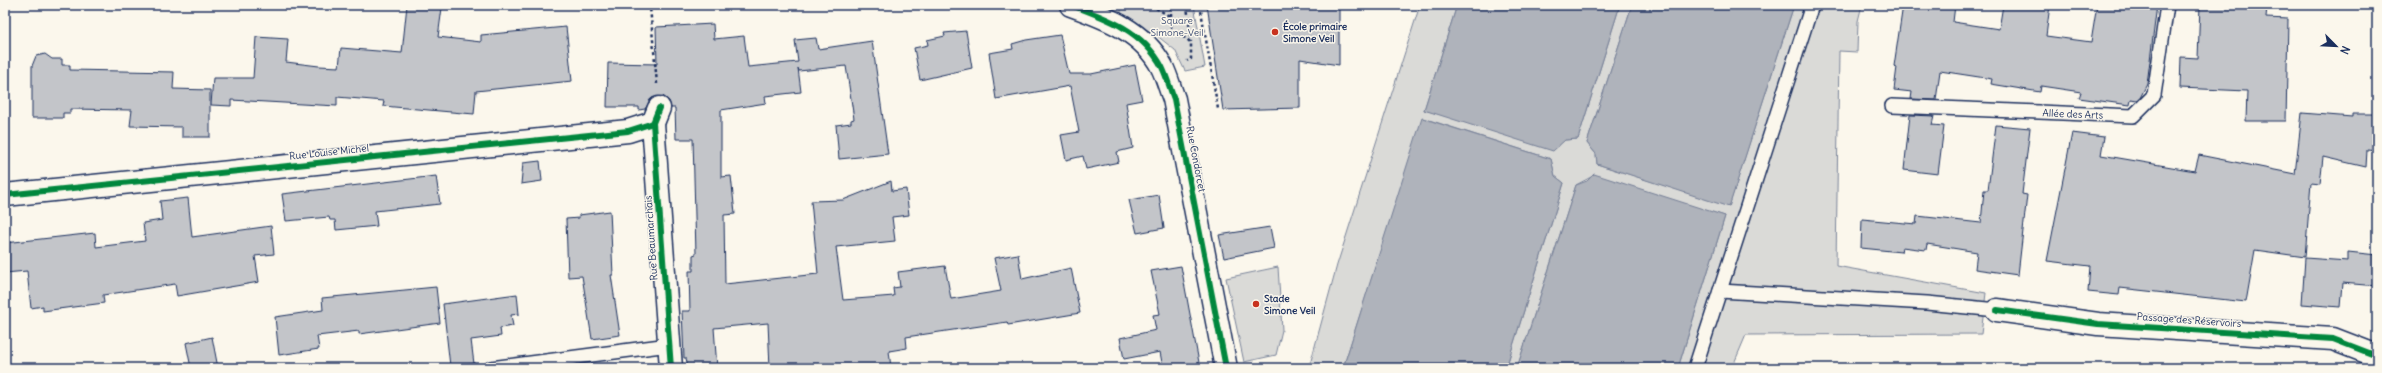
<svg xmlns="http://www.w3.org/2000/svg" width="2382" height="373" font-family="Delius,sans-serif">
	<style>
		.green { fill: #dadad7; stroke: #7a849a }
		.water { fill: #afb3bb; stroke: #747e96 }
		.building { fill: #c3c5c9; stroke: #1b2f5e }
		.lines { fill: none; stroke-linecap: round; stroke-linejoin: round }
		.lane-casing { stroke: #1b2f5e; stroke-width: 16 }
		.street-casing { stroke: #1b2f5e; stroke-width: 25 }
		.path { stroke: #1b2f5e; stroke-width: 2.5; stroke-dasharray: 3 3; stroke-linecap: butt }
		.lane { stroke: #fbf7ec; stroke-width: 13 }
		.street { stroke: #fbf7ec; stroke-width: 22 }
		.cycleway-casing { stroke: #fbf7ec; stroke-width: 8 }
		.cycleway { stroke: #00873e; stroke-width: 6 }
		.poi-dot { fill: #c8321e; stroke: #fbf7ec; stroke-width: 1.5 }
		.labels { text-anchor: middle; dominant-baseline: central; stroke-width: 3; stroke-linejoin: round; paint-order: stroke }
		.park-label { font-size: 10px; fill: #415176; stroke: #fbf7ec }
		.poi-label { font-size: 10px; font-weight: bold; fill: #1b2f5e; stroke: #fbf7ec; text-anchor: start }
		.street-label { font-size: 10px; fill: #1b2f5e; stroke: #fbf7ec }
	</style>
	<rect width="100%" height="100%" fill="#fbf7ec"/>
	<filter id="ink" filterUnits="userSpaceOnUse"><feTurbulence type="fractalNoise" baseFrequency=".025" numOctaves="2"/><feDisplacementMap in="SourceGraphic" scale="8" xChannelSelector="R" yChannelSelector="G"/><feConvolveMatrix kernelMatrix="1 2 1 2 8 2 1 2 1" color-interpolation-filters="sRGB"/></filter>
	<g filter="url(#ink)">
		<g class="green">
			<polygon points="1121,5 1194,5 1205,67 1185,71 1175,50 1156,35 1121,15"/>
			<polygon points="1420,5 1457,5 1424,110 1558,145 1565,140 1578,139 1620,5 1632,5 1587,143 1596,154 1597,164 1729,206 1794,5 1862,5 1858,21 1857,52 1839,51 1836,266 1986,293 1981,334 1746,335 1732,368 1678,368 1725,216 1591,177 1576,185 1517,368 1506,368 1564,183 1555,176 1551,159 1423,118 1343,368 1309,368 1337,265"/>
			<polygon points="1278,267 1282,330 1276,355 1244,362 1226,278"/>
		</g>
		<g class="water">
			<polygon points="1457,5 1620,5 1578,139 1565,140 1553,151 1424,110"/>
			<polygon points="1632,5 1794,5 1729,207 1597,164 1596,154 1587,143"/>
			<polygon points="1422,118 1551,159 1555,176 1564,183 1506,368 1343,368"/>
			<polygon points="1594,174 1725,216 1678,368 1517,368 1576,185 1587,181"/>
		</g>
		<g class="building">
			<polygon points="407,5 442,8 438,37 481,42 481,35 566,27 572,81 476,91 474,114 383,106 384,101 337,97 337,106 231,100 231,106 211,105 213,78 253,78 256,37 288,39 286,62 319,66 339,67 341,48 402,53"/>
			<polygon points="1207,5 1339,5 1339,65 1300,59 1300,108 1223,110"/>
			<polygon points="1903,5 1955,5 1953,22 1999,29 2003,5 2050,5 2046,36 2091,42 2097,5 2157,5 2147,84 2140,98 2137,100 2131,99 2130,105 2079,98 2081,92 2041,86 2040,92 1991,84 1992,79 1940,71 1936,100 1911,99 1912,92 1894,90 1897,67 1894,66"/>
			<polygon points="2200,5 2267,5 2266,18 2288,19 2286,121 2246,121 2247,91 2180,88 2181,57 2198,58"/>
			<polygon points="713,24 714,39 744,36 748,67 798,62 795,40 816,38 818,49 872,41 888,154 839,159 836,125 851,123 851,120 854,119 846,66 799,71 798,68 801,92 765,96 766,103 721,110 721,177 731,176 735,214 724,215 725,284 818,274 811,201 843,200 891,181 892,191 906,189 909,215 892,217 895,241 836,247 843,300 894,296 893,288 900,287 898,272 945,266 951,299 1001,291 994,258 1018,254 1022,279 1071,268 1080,313 1008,325 1007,322 906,337 907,348 889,351 891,368 770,368 768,323 714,328 717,368 688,368 686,358 684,358 682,311 690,311 689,271 693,271 693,255 696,254 693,139 676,139 675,108 671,108 669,101 663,96 652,98 645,109 639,110 639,107 607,107 608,63 657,64 656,27"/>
			<polygon points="966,31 972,68 920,80 914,48 928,45 927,40 945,36 944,33"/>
			<polygon points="1060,35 1069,74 1091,74 1135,65 1142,100 1126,103 1133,148 1117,152 1119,162 1086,169 1083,156 1066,160 1061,135 1079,132 1070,86 996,99 989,53 1013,49 1012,44 1026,40"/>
			<polygon points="45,54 52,59 62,59 62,65 70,65 70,70 174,72 173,89 210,90 210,137 182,137 182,127 130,126 132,110 70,109 70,113 63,113 63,118 32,118 32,66 36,56"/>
			<polygon points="2302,113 2352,117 2352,114 2377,114 2377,151 2367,150 2366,167 2323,157 2320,184 2311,183 2305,257 2255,250 2246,302 2120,288 2119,295 2088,292 2090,266 2047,261 2072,133 2104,137 2101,155 2195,171 2199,155 2295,174"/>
			<polygon points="1910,115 1934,116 1932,125 1944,126 1938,174 1904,170"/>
			<polygon points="1996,125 2030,128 2022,194 2027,195 2018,275 1975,269 1977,252 1927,244 1926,250 1902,247 1901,252 1861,248 1862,219 1916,224 1917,216 1981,223 1984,190 1988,190"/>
			<polygon points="540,161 542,181 521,184 523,163"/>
			<polygon points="436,176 440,204 375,211 377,226 336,230 335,220 330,220 329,217 286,221 282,194"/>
			<polygon points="1159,195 1164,228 1137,233 1129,200"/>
			<polygon points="188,198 192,237 271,226 274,254 255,256 259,282 177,296 175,284 103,295 104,303 43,311 43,306 31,308 27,271 5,273 5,243 95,233 96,247 145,241 143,223 162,220 160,201"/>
			<polygon points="610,211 613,275 611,275 620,335 592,339 582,276 568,277 566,219 579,218 579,215"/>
			<polygon points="1270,227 1274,248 1224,258 1219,235"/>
			<polygon points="2348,252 2377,255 2377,286 2342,283 2340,307 2302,304 2305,258 2348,261"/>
			<polygon points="1181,266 1200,368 1163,368 1160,352 1124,359 1120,338 1156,330 1153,315 1160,314 1151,271"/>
			<polygon points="436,287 440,323 359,334 359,331 317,336 319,349 279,355 275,317 323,310 322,298"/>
			<polygon points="517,294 519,314 511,315 513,326 500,328 501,336 471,340 474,364 450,366 443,304"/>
			<polygon points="212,337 218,368 191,368 186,343"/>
		</g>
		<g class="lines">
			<defs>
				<g id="lane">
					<path id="s1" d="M1892,106L2133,116L2154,95L2167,5"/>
					<polyline points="1720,291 1927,303 1997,310"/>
					<polyline points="491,368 669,345"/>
					<polyline points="1695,368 1812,5"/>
				</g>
				<g id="street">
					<path d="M1071,5C1107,18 1143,31 1162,67C1167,77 1170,89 1174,99L1226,368"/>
					<polyline points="659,108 653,123 671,368"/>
					<polyline points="5,195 628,131 653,123"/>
					<polyline points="1997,310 2098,324 2333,339 2377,356"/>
				</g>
			</defs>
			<use href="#lane" class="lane-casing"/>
			<use href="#street" class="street-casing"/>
			<g class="path">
				<polyline points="653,5 650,7 657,84"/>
				<polyline points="1151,5 1171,17"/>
				<polyline points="1187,5 1191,42"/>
				<polyline points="1200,5 1218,109"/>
				<polyline points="1171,34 1186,38 1191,43 1191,59 1187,61"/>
				<polyline points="1171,34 1171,5"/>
			</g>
			<use href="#lane" class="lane"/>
			<use href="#street" class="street"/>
			<defs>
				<g id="cycleway">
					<path d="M1071,5C1107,18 1143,31 1162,67C1167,77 1170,89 1174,99L1226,368"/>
					<polyline points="659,108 653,123 671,368"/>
					<polyline points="5,195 628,131 653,123"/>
					<polyline points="1997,310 2098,324 2333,339 2377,356"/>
				</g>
			</defs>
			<use href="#cycleway" class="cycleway-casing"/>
			<use href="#cycleway" class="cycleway"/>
		</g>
	</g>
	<g class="poi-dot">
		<circle cx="1275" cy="32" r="4"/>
		<circle cx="1256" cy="304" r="4"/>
	</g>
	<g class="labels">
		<g class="park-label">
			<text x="1177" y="20">Square<tspan x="1177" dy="12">Simone-Veil</tspan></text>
		</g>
		<g class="poi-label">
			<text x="1283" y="26">École primaire<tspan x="1283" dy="12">Simone Veil</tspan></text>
			<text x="1264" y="298">Stade<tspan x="1264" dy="12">Simone Veil</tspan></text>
		</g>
		<g class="street-label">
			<text stroke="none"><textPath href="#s1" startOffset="181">Allée des Arts</textPath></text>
			<text transform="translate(329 152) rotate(-6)">Rue Louise Michel</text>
			<text transform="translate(1196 159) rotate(79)">Rue Condorcet</text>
			<text transform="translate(651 238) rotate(-94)">Rue Beaumarchais</text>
			<text transform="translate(2189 320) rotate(4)">Passage des Réservoirs</text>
		</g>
	</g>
	<rect width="2382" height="373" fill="none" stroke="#fbf7ec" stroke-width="20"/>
	<rect x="10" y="10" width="2362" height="353" fill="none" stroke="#1b2f5e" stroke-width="1.5" filter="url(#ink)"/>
	<g transform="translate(2336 46) rotate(114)" stroke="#fbf7ec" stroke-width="3" paint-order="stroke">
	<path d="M0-3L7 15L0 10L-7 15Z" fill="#1b2f5e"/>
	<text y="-6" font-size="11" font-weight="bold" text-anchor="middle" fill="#1b2f5e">N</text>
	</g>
</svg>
